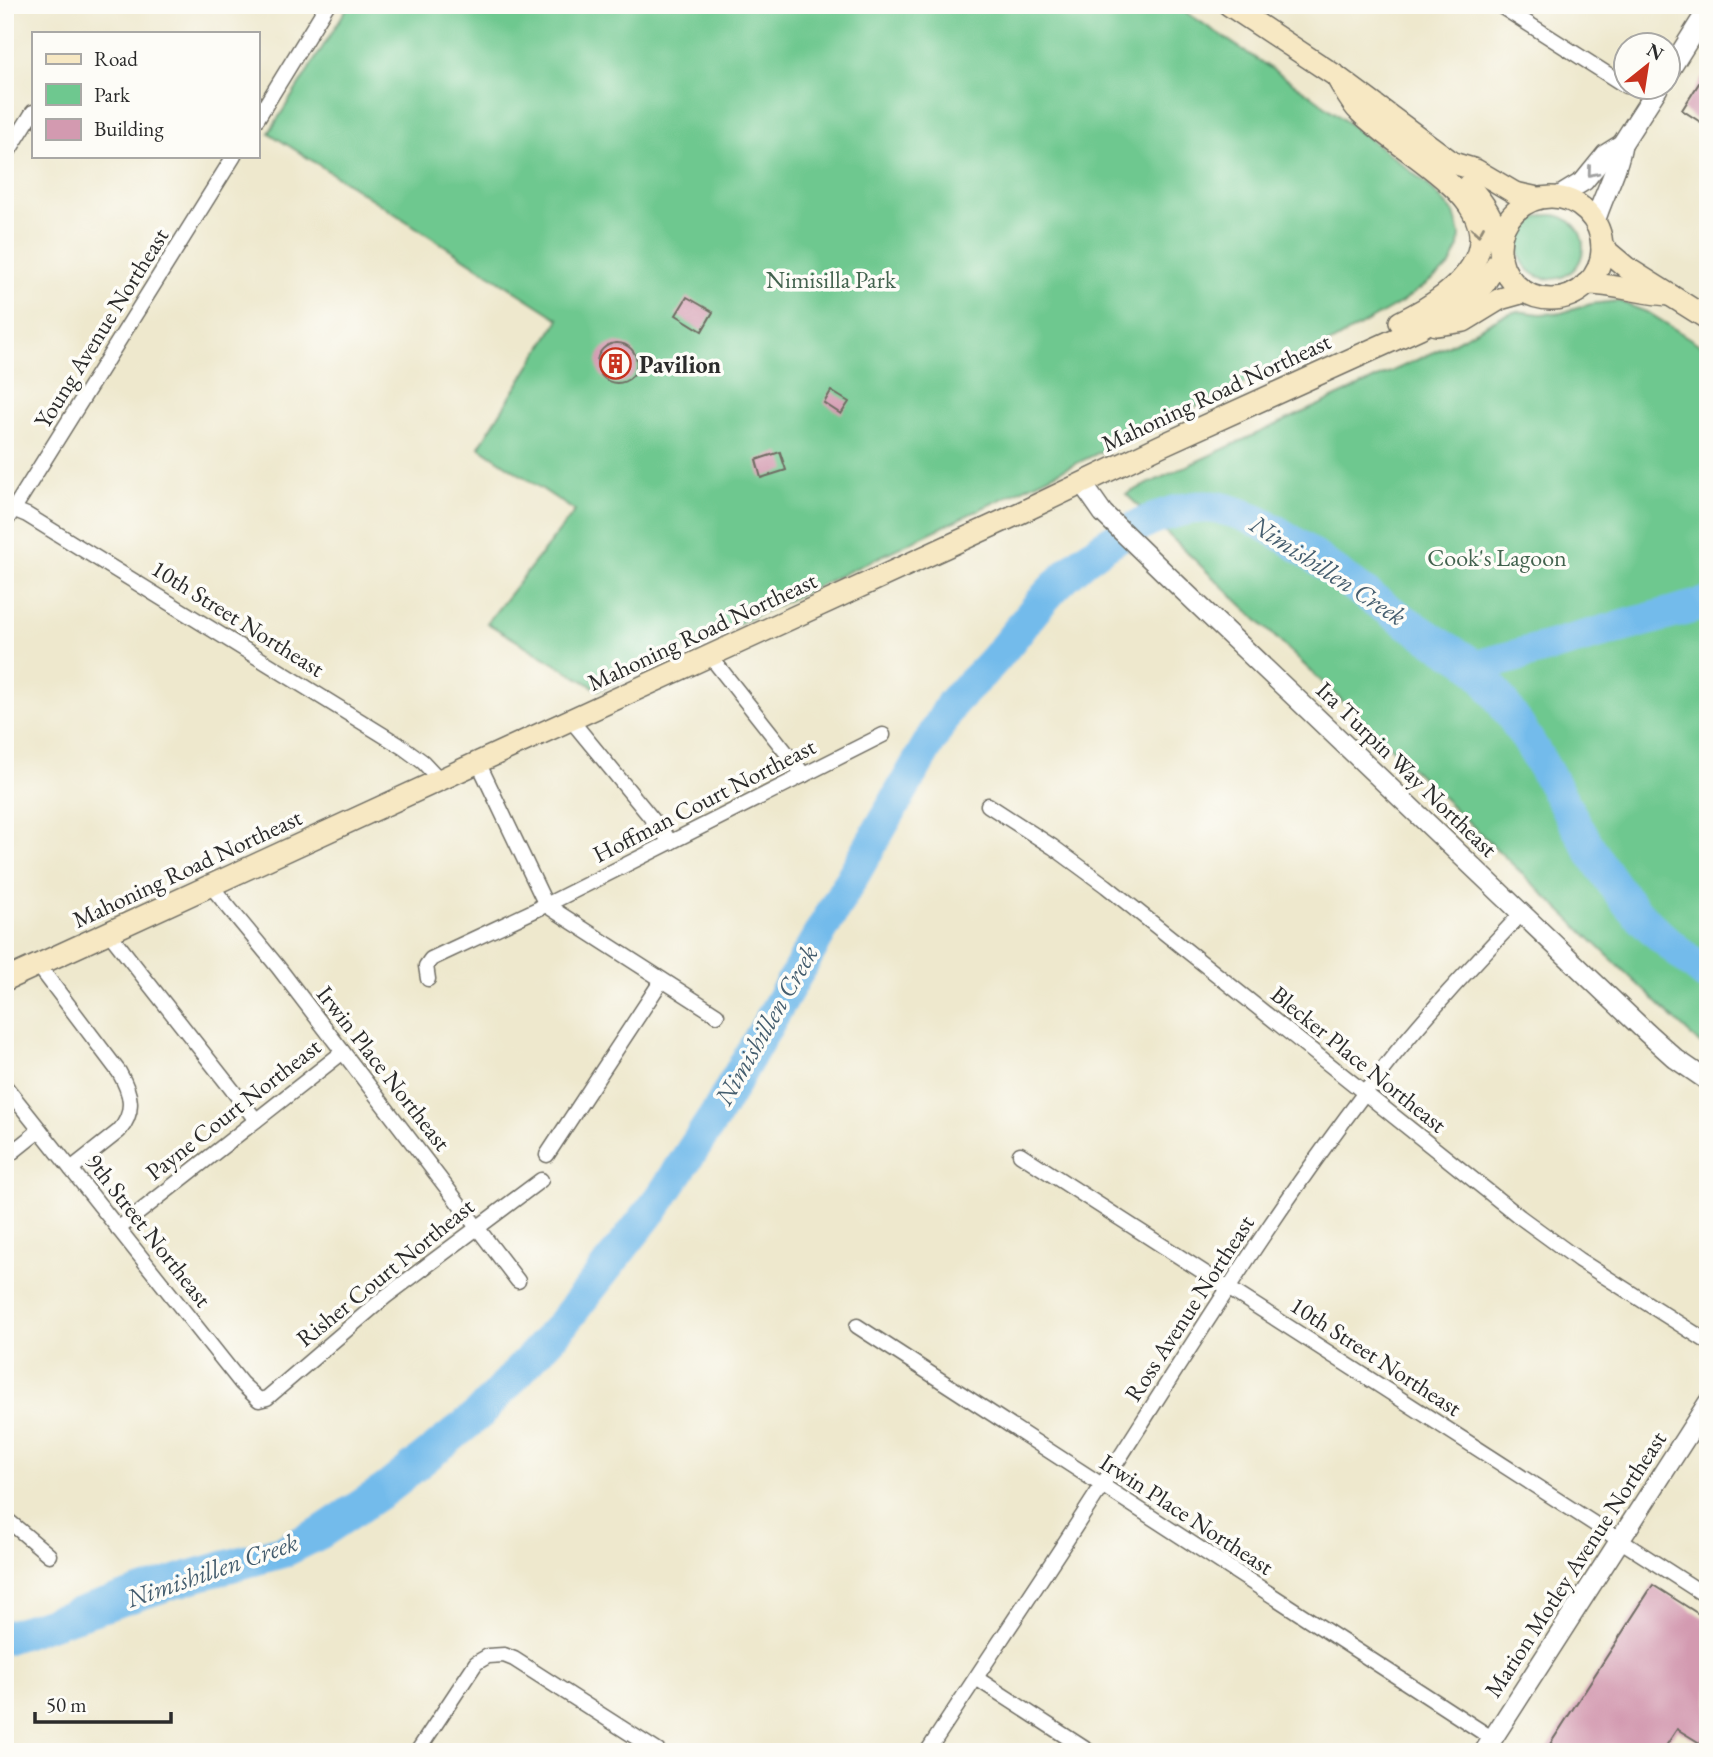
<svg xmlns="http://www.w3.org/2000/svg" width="1713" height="1757" font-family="'EB Garamond',serif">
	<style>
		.green { fill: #6ec88f; stroke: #4c7a5d; stroke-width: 2 }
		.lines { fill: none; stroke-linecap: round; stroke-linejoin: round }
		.river { stroke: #73bbeb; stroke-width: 33 }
		.building { fill: #d39ab0 }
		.minor-casing { stroke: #6f6d64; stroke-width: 17 }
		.tertiary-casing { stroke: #6f6d64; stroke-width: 22 }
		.secondary-casing { stroke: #6f6d64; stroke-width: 24 }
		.minor { stroke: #fff; stroke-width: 14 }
		.tertiary { stroke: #fff; stroke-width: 19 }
		.secondary { stroke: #f7e8c3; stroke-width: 21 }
		.oneway { stroke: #a0a0a0 }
		.oneway2 { stroke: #918a77 }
		.labels { text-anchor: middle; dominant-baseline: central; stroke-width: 7; stroke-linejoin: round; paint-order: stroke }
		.park-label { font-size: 24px; fill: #42624e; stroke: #fdfcf7 }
		.street-label { font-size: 24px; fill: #2b2b2b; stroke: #fdfcf7 }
		.poi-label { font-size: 24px; font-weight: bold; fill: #2b2b2b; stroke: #fdfcf7; text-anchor: start }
		.water-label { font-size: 26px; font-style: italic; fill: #445d6e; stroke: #fdfcf7 }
	</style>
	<rect width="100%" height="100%" fill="#fdfcf7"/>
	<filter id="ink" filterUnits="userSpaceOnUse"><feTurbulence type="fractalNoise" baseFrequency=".0143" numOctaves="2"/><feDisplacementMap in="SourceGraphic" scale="14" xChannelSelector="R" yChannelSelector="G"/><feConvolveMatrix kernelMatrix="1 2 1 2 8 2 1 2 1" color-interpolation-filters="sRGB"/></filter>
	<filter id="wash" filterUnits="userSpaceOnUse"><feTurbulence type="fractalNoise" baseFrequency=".00686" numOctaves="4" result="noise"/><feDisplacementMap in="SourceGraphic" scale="28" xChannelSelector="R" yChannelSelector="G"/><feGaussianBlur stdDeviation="1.57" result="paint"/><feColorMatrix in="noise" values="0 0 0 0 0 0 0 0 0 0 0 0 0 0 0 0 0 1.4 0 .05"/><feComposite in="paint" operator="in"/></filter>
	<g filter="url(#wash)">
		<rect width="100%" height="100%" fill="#eee8cd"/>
		<g class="green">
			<polygon points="349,5 1175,5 1308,93 1392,156 1429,186 1454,213 1460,234 1459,247 1449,267 1402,302 1332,342 599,690 487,623 575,511 479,447 559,319 269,133"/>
			<circle cx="1551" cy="247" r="32"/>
			<polygon points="1618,301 1649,313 1708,350 1708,1048 1698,1042 1126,494 1449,345 1502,316 1517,311 1540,314 1561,313 1591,304"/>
		</g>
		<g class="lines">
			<g class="river">
				<polyline points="1475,667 1708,603"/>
				<path d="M5,1638L190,1577L284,1551L320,1533L386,1489L479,1414L559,1328L660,1199L718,1111L952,703C967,686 985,672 999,654C1022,627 1041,598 1068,574C1102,542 1171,500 1219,508C1269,517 1319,562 1360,590C1384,607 1409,624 1434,640C1447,649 1463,656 1474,666C1486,677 1497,695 1506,708C1550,768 1577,838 1623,897C1647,927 1678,951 1708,976"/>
			</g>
		</g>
		<g id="blocks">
			<g class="building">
				<polygon points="1708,69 1708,127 1682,110"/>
				<polygon points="687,297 713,312 702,331 676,315"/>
				<circle cx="617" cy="363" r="20"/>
				<polygon points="831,391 849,402 841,414 824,403"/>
				<polygon points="780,452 786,470 761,478 756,460"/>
				<polygon points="1653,1585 1708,1620 1708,1748 1677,1729 1662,1752 1545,1752"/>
			</g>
		</g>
	</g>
	<g filter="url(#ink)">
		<use href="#blocks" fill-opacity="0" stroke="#6f6d64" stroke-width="2"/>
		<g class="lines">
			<defs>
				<g id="minor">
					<polyline points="1499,5 1626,86"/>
					<polyline points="257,119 327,5"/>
					<polyline points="5,157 33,112"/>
					<polyline points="5,506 27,515 404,748 423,762 440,780"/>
					<polyline points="5,523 234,156"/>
					<polyline points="710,656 804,775"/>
					<polyline points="571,720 671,842"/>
					<polyline points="478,762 546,905 717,1015"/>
					<polyline points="988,805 1053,847 1106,886 1520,1217 1579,1260 1708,1342"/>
					<polyline points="211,886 278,967 518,1281"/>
					<polyline points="109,933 256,1120"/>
					<path d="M38,965L119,1072C131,1093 136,1111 119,1131L71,1169"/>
					<polyline points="428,979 426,966 431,959 546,905 883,735"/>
					<polyline points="5,1086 241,1383 259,1400 267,1398 385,1297 541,1180"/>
					<polyline points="1020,1154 1708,1597"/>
					<polyline points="547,1155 662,980"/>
					<polyline points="5,1158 40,1130"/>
					<polyline points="118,1229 343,1052"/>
					<polyline points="857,1326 1493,1739"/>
					<polyline points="5,1518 49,1555"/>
					<polyline points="976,1678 1090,1752"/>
					<polyline points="417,1752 476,1663 488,1656 504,1655 514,1659 659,1752"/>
					<path d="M927,1752C985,1663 1044,1576 1101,1487C1194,1342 1284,1194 1391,1059C1432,1008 1477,961 1522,913"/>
				</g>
				<g id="tertiary">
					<polyline points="1668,73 1708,9"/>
					<polyline points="1558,197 1584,181 1606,154 1622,144 1658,88"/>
					<path d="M1595,222C1603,195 1618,171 1622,144"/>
					<polyline points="1082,483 1103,513 1166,574 1646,1032 1676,1059 1708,1081"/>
					<polyline points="1484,1752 1708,1403"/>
				</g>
				<g id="secondary">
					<polyline points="1229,5 1336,76 1453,163 1476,170 1515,193 1538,198"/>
					<path d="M1336,76C1343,87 1350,103 1360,112C1388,139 1424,159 1452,186C1517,246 1457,294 1400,322"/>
					<path d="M1468,185C1484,203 1494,218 1500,242"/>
					<circle cx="1551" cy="248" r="51"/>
					<polyline points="1602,247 1627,268 1708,319"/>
					<path d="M1586,284C1616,284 1641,294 1670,295"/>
					<polyline points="1436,325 1464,321 1500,299 1525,292"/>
					<polyline points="5,980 1020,513 1160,446 1420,328 1469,298 1484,284 1501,257"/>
				</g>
			</defs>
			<use href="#minor" class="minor-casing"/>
			<use href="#tertiary" class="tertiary-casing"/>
			<use href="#secondary" class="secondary-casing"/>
			<use href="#minor" class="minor"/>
			<use href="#tertiary" class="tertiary"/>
			<use href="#secondary" class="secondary"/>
		</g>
		<defs><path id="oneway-chevron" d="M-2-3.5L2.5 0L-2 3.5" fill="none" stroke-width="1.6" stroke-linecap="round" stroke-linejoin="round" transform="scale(1.75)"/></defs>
		<use class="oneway" href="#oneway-chevron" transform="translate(1592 172) rotate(130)"/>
		<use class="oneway2" href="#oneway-chevron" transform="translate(1478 231) rotate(81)"/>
	</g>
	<defs>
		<symbol id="building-ring" viewBox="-11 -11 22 22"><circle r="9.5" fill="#fdfcf7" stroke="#c8321e" stroke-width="1.5"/><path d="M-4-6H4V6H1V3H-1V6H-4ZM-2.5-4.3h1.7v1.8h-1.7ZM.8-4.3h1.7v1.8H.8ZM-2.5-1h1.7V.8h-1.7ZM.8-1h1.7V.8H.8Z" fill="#c8321e"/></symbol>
	</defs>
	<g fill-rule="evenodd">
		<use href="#building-ring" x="598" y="346" width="35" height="35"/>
	</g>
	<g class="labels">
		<g class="park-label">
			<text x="831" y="279">Nimisilla Park</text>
			<text x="1497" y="557">Cook's Lagoon</text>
		</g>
		<g class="street-label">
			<text transform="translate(101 328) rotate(-58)">Young Avenue Northeast</text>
			<text transform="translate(1216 392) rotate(-25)">Mahoning Road Northeast</text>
			<text transform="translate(238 618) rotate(32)">10th Street Northeast</text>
			<text transform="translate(702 631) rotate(-25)">Mahoning Road Northeast</text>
			<text transform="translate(1407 769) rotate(44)">Ira Turpin Way Northeast</text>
			<text transform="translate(704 800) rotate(-27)">Hoffman Court Northeast</text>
			<text transform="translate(187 868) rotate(-25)">Mahoning Road Northeast</text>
			<text transform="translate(1359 1059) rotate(39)">Blecker Place Northeast</text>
			<text transform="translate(384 1068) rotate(52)">Irwin Place Northeast</text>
			<text transform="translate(233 1109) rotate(-38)">Payne Court Northeast</text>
			<text transform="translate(149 1230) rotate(52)">9th Street Northeast</text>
			<text transform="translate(385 1272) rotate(-39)">Risher Court Northeast</text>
			<text transform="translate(1189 1308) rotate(-57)">Ross Avenue Northeast</text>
			<text transform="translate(1376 1356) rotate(33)">10th Street Northeast</text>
			<text transform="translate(1187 1514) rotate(33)">Irwin Place Northeast</text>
			<text transform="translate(1575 1564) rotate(-57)">Marion Motley Avenue Northeast</text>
		</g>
		<g class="poi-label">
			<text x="639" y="364">Pavilion</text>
		</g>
		<g class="water-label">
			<text transform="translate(1328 570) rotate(33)">Nimishillen Creek</text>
			<text transform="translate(766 1025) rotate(-60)">Nimishillen Creek</text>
			<text transform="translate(212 1570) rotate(-19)">Nimishillen Creek</text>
		</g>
	</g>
	<rect width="1713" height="1757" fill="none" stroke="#fdfcf7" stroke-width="28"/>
	<rect x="32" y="32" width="228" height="126" fill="#fdfcf7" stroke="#a9a8a5" stroke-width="2"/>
	<rect x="46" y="54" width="35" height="10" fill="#f7e8c3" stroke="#a9a8a5" stroke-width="2"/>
	<text x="94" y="66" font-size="21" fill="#2b2b2b">Road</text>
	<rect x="46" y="84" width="35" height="21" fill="#6ec88f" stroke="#a9a8a5" stroke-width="2"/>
	<text x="94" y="102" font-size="21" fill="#2b2b2b">Park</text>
	<rect x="46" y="119" width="35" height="21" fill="#d39ab0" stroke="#a9a8a5" stroke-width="2"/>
	<text x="94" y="136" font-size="21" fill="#2b2b2b">Building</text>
	<g transform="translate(1647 66) rotate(30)"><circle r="33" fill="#fdfcf7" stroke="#a9a8a5" stroke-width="2"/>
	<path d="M0-5L12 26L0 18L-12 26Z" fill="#c8321e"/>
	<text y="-10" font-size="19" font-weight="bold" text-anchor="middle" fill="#2b2b2b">N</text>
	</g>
	<path d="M35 1712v10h136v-10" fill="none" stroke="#2b2b2b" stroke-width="3.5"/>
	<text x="46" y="1712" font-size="21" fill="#2b2b2b" stroke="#fdfcf7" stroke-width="5" paint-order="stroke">50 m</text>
</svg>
